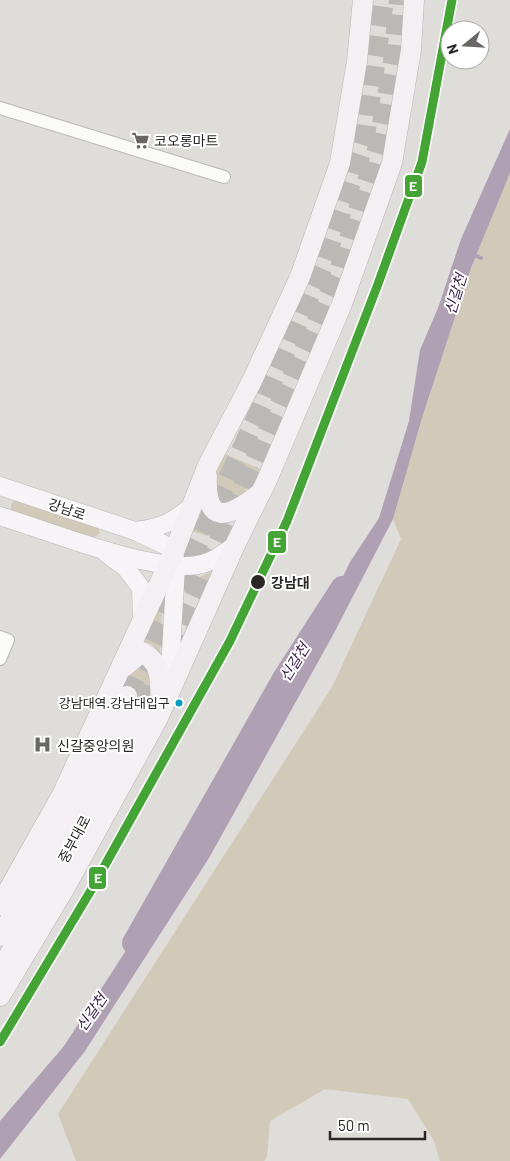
<svg xmlns="http://www.w3.org/2000/svg" width="510" height="1161" font-family="Barlow,'Noto Sans KR',sans-serif">
	<style>
		.green { fill: #d2cab8 }
		.water { fill: #afa0b3 }
		.lines { fill: none; stroke-linecap: round; stroke-linejoin: round }
		.stream { stroke: #afa0b3; stroke-width: 4 }
		.river { stroke: #afa0b3; stroke-width: 22 }
		.primary-tunnel { stroke: #bbb9b5; stroke-width: 20; stroke-dasharray: 20 10; stroke-linecap: butt }
		.street-casing { stroke: #bab9b6; stroke-width: 14 }
		.secondary-casing { stroke: #bab9b6; stroke-width: 19 }
		.primary-casing { stroke: #bab2ba; stroke-width: 21 }
		.street { stroke: #fafaf9; stroke-width: 12 }
		.secondary { stroke: #f7f4f7; stroke-width: 18 }
		.primary { stroke: #f3eff3; stroke-width: 20 }
		.rail-1-casing { stroke: #fff; stroke-width: 12 }
		.rail-1 { stroke: #44a436; stroke-width: 9 }
		.stop-dot { fill: #292826; stroke: #fff; stroke-width: 2 }
		.bus-dot { fill: #049cbd; stroke: #fff; stroke-width: 2 }
		.labels { text-anchor: middle; dominant-baseline: central; stroke-width: 4; stroke-linejoin: round; paint-order: stroke }
		.bus-label { font-size: 13px; fill: #292826; stroke: #fff; text-anchor: end }
		.poi-label { font-size: 14px; fill: #292826; stroke: #fff; text-anchor: start }
		.street-label { font-size: 14px; fill: #292826; stroke: #fff }
		.stop-label { font-size: 14px; font-weight: bold; fill: #292826; stroke: #fff; text-anchor: start }
		.water-label { font-size: 15px; font-style: italic; fill: #3b1e47; stroke: #fff }
		.line-badge { stroke: #fff; stroke-width: 2 }
		.badge-label { font-size: 14px; text-anchor: middle; font-weight: bold; fill: #fff }
	</style>
	<rect width="100%" height="100%" fill="#dfddd9"/>
	<g class="green">
		<polygon points="510,173 510,1161 440,1161 434,1141 408,1099 325,1089 270,1121 267,1157 264,1161 76,1161 58,1114 332,687 401,539 393,519 422,418 471,268"/>
		<polygon points="221,452 261,469 249,482 242,499 229,505 220,503 214,490"/>
		<polygon points="204,494 234,520 207,536 189,530"/>
		<polygon points="14,501 19,501 97,526 100,533 93,538 15,513 11,509 11,504"/>
		<polygon points="215,570 201,600 184,592 186,576 200,577"/>
		<path d="M156,601L162,603L160,655C155,647 152,643 143,642Z"/>
		<polygon points="135,663 146,665 155,681 151,706 114,690"/>
	</g>
	<polygon class="water" points="510,129 510,173 471,268 422,418 393,519 333,635 209,858 85,1051 0,1159 0,1121 64,1046 227,795 318,628 350,562 379,518 409,421 420,350 438,308 461,239"/>
	<g class="lines">
		<polyline class="stream" points="472,254 481,258"/>
		<polyline class="river" points="133,943 284,677 342,587"/>
		<g class="primary-tunnel">
			<polyline points="127,696 259,412 323,266 364,144 384,0"/>
			<polyline points="145,706 338,274 378,147 393,62 399,0"/>
		</g>
		<defs>
			<g id="street">
				<polyline points="0,108 224,177"/>
				<polyline points="0,637 8,640 0,659"/>
			</g>
			<g id="secondary">
				<polyline points="0,486 135,531 165,545 174,552 176,566 170,669 165,689"/>
				<path d="M0,516C46,530 159,576 202,564C214,561 225,553 235,545"/>
				<path d="M135,531C163,527 172,523 194,504"/>
				<polyline points="107,554 126,568 141,588 142,621"/>
			</g>
			<g id="primary">
				<path d="M207,476C205,526 228,518 258,495"/>
				<path d="M124,667L142,652C163,664 159,679 161,701"/>
				<polyline points="0,905 62,795 174,552 207,467 251,383 300,277 340,163 357,61 363,0"/>
				<path d="M0,936C48,859 91,779 127,696"/>
				<polyline points="0,971 69,850 145,706"/>
				<polyline points="0,996 67,884 158,718 235,545 267,480 342,304 392,163 411,50 414,0"/>
			</g>
		</defs>
		<use href="#street" class="street-casing"/>
		<use href="#secondary" class="secondary-casing"/>
		<use href="#primary" class="primary-casing"/>
		<use href="#street" class="street"/>
		<use href="#secondary" class="secondary"/>
		<use href="#primary" class="primary"/>
		<defs>
			<polyline id="rail-1" points="0,1042 90,892 230,641 287,521 378,284 422,162 452,0"/>
		</defs>
		<use href="#rail-1" class="rail-1-casing"/>
		<use href="#rail-1" class="rail-1"/>
	</g>
	<defs>
		<symbol id="supermarket-bare" viewBox="-9 -9 18 18"><path d="M-6-5.5h2.5l.6 2H6L4.5 2H-2.5L-4.4-4H-6ZM-1.5 3.2a1.3 1.3 0 1 0 .1 0ZM3 3.2a1.3 1.3 0 1 0 .1 0Z" fill="#696765" stroke="#fff" stroke-width="2.5" paint-order="stroke"/></symbol>
		<symbol id="hospital-bare" viewBox="-9 -9 18 18"><path d="M-5-5h3v3.5h4V-5h3V5h-3V1.5h-4V5h-3Z" fill="#696765" stroke="#fff" stroke-width="2.5" paint-order="stroke"/></symbol>
	</defs>
	<g fill-rule="evenodd">
		<use href="#supermarket-bare" x="128" y="128" width="25" height="25"/>
		<use href="#hospital-bare" x="30" y="732" width="25" height="25"/>
	</g>
	<circle class="stop-dot" cx="258" cy="582" r="8"/>
	<circle class="bus-dot" cx="179" cy="703" r="4.5"/>
	<g class="labels">
		<g class="bus-label">
			<text x="170" y="703">강남대역.강남대입구</text>
		</g>
		<g class="poi-label">
			<text x="154" y="140">코오롱마트</text>
			<text x="57" y="745">신갈중앙의원</text>
		</g>
		<g class="street-label">
			<text transform="translate(67 509) rotate(19)">강남로</text>
			<text transform="translate(74 839) rotate(-62)">중부대로</text>
		</g>
		<g class="stop-label">
			<text x="271" y="582">강남대</text>
		</g>
		<g class="water-label">
			<text transform="translate(455 294) rotate(-73)">신갈천</text>
			<text transform="translate(294 662) rotate(-58)">신갈천</text>
			<text transform="translate(91 1012) rotate(-55)">신갈천</text>
		</g>
	</g>
	<g class="line-badge">
		<rect x="404" y="174" width="19" height="24" rx="5" fill="#44a436"/>
		<rect x="267" y="530" width="20" height="24" rx="5" fill="#44a436"/>
		<rect x="88" y="866" width="19" height="24" rx="5" fill="#44a436"/>
	</g>
	<g class="badge-label">
		<text x="413" y="191">E</text>
		<text x="277" y="547">E</text>
		<text x="98" y="883">E</text>
	</g>
	<g transform="translate(465 45) rotate(252)"><circle r="24" fill="#ffffff" stroke="#a9a9a8"/>
	<path d="M0-4L9 19L0 12L-9 19Z" fill="#696765"/>
	<text y="-8" font-size="14" font-weight="bold" text-anchor="middle" fill="#292826">N</text>
	</g>
	<path d="M330 1131v8h95v-8" fill="none" stroke="#292826" stroke-width="2.5"/>
	<text x="338" y="1131" font-size="15" fill="#292826" stroke="#ffffff" stroke-width="4" paint-order="stroke">50 m</text>
</svg>
